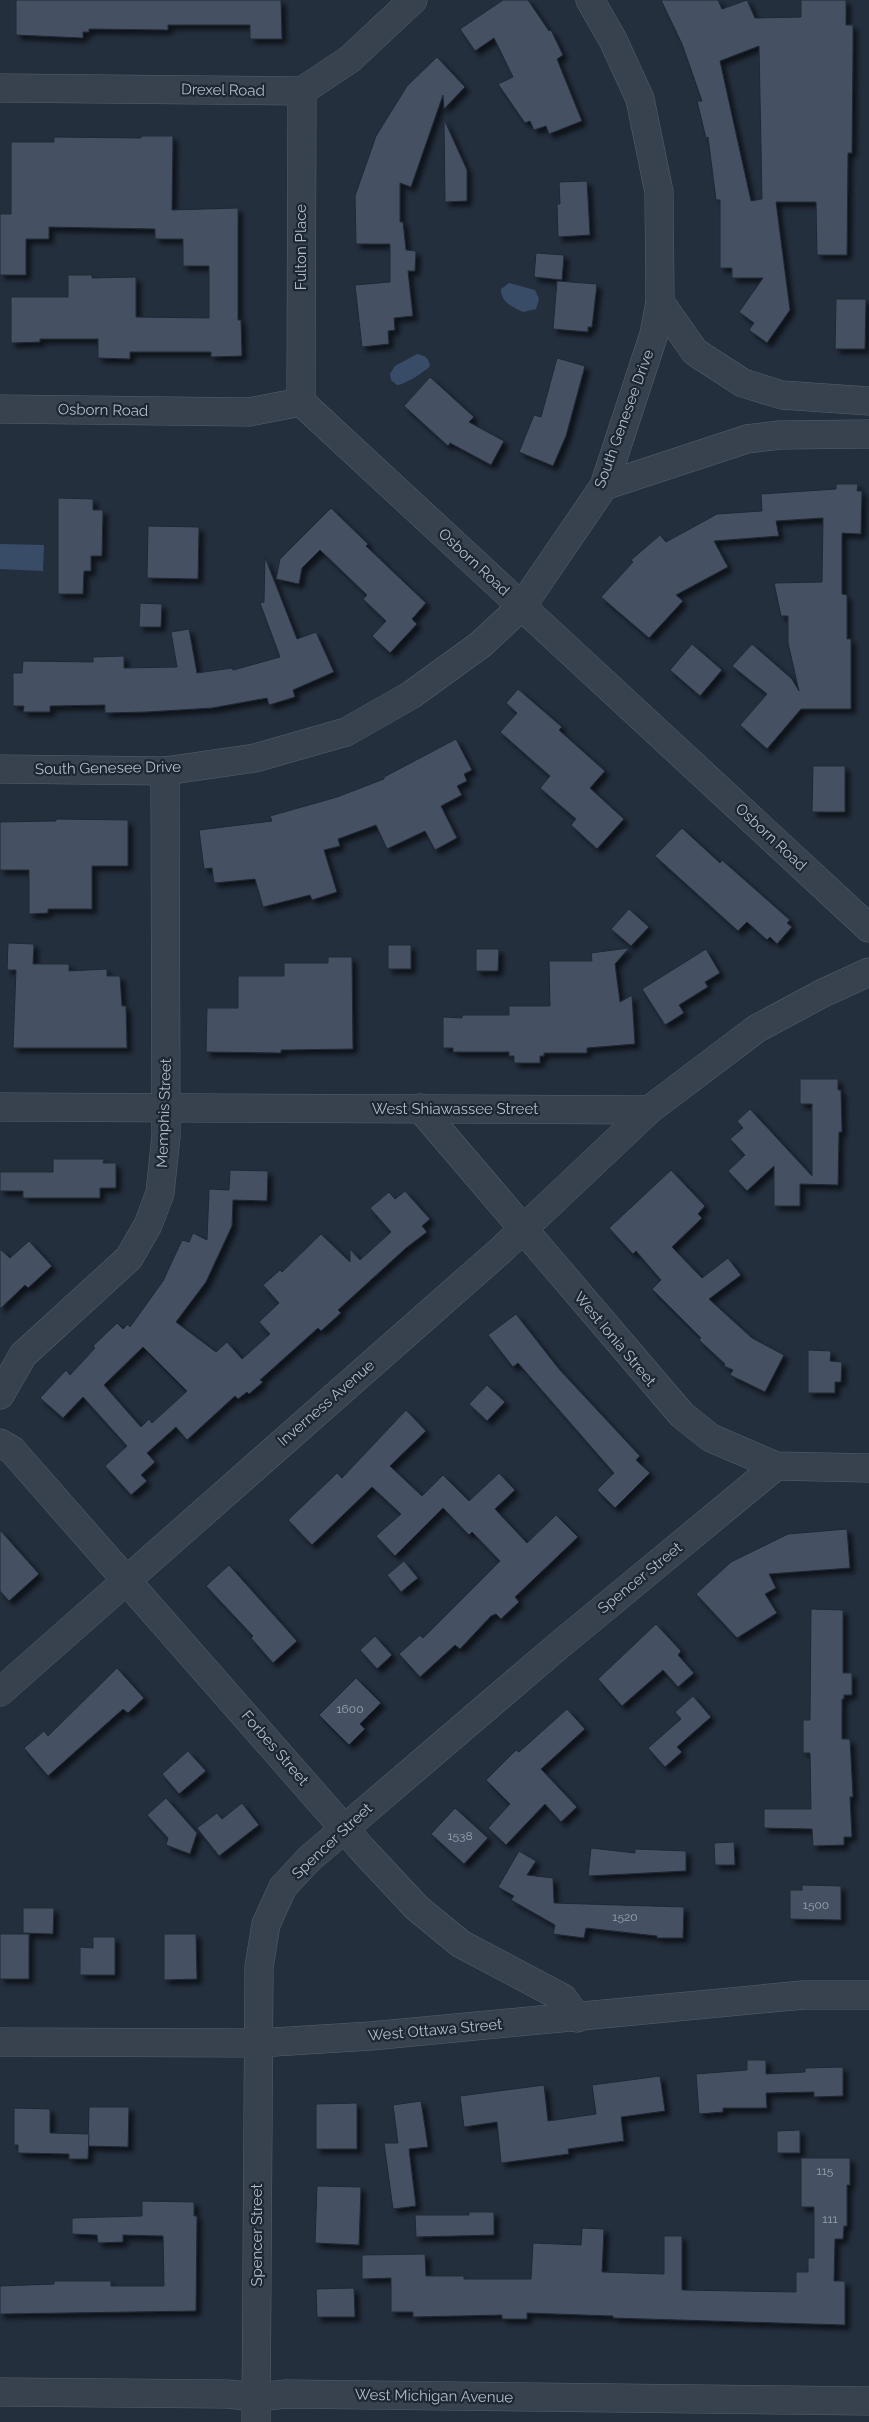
<svg xmlns="http://www.w3.org/2000/svg" width="869" height="2422" font-family="Raleway,sans-serif">
	<style>
		.water { fill: #394c67 }
		.building { fill: #455162; stroke: #1f2835; fill-rule: evenodd; filter: url(#shadow) }
		.lines { fill: none; stroke-linecap: round; stroke-linejoin: round }
		.minor-casing { stroke: #565f6c; stroke-width: 29 }
		.minor { stroke: #38414e; stroke-width: 28 }
		.labels { text-anchor: middle; dominant-baseline: central; stroke-width: 4.5; stroke-linejoin: round; paint-order: stroke }
		.number-label { font-size: 12px; fill: #98a1af }
		.street-label { font-size: 15px; fill: #b4bcc9; stroke: #1d2633 }
	</style>
	<defs>
		<filter id="shadow"><feDropShadow dx="4.5" dy="4.5" stdDeviation="2.5" flood-color="#0009"/></filter>
	</defs>
	<rect width="100%" height="100%" fill="#242f3e"/>
	<g class="water">
		<path d="M509,283L535,290L539,299L536,309L523,312C513,308 500,301 501,289Z"/>
		<path d="M417,354C426,356 428,357 430,366C426,371 404,385 397,385L391,380L390,374L395,366Z"/>
		<polygon points="0,544 44,545 43,571 0,569"/>
	</g>
	<g class="building">
		<polygon points="16,0 281,0 282,39 250,39 250,25 168,25 168,30 89,29 89,32 83,32 83,38 16,35"/>
		<polygon points="503,0 528,0 549,31 551,30 563,55 557,59 582,121 549,134 546,126 534,130 530,121 525,123 498,84 513,77 494,38 475,51 460,29"/>
		<path d="M661,0H718L722,9L747,0L755,18L801,17V0H846V25H853V50L852,153H848L847,255H817L816,202H776L790,310L767,343L749,330L754,323L739,312L763,278H732V268H720V200H716L708,137L706,138L697,101H702L682,44ZM759,46L762,199L751,201L720,61Z"/>
		<polygon points="437,57 465,87 444,109 443,95 411,187 400,183 400,222 403,222 406,250 416,251 415,271 408,271 413,316 394,318 395,330 388,331 389,344 362,347 355,285 390,282 390,244 356,244 355,196 376,136 407,86"/>
		<polygon points="444,119 467,170 467,201 445,202"/>
		<polygon points="141,136 173,136 172,210 238,208 238,320 241,320 242,356 211,357 211,352 130,352 130,359 98,358 98,339 40,339 40,342 11,343 11,297 68,297 68,275 92,275 92,278 136,277 136,317 209,318 209,266 183,266 183,239 155,239 155,229 49,227 49,239 26,239 26,275 0,275 0,214 11,214 11,142 54,142 54,137 141,138"/>
		<polygon points="587,181 590,235 558,237 557,204 560,204 559,182"/>
		<polygon points="536,253 564,255 562,280 534,277"/>
		<polygon points="557,281 597,284 592,327 588,327 588,332 553,329"/>
		<polygon points="836,299 866,299 865,349 835,349"/>
		<polygon points="557,358 585,366 566,436 553,466 519,452 534,415 541,417"/>
		<polygon points="430,377 474,417 469,422 504,441 491,465 450,443 448,446 404,406"/>
		<polygon points="836,484 858,484 857,491 862,491 861,534 842,533 842,594 847,595 847,639 851,639 851,709 801,709 767,749 740,725 767,694 732,666 752,644 792,679 799,691 788,643 788,616 781,616 774,583 822,582 823,518 776,521 779,536 714,541 728,567 676,595 683,601 649,638 601,597 633,562 631,560 660,535 666,542 717,514 762,511 761,494 836,489"/>
		<polygon points="58,498 93,499 93,510 103,510 102,556 91,556 91,571 84,571 83,594 58,594"/>
		<polygon points="331,508 368,544 366,546 426,603 412,619 417,624 390,653 372,636 386,621 363,599 367,595 320,550 302,568 299,584 276,579 280,559"/>
		<polygon points="148,526 199,527 198,579 147,578"/>
		<polygon points="265,557 297,639 316,632 334,672 293,690 295,697 269,705 267,698 212,708 146,712 105,713 105,705 50,706 50,712 23,712 24,706 13,706 13,673 22,673 23,661 93,662 93,657 124,656 124,668 177,667 171,632 189,629 197,673 232,668 233,670 280,657 260,603 264,602"/>
		<polygon points="140,603 162,604 161,627 139,627"/>
		<polygon points="692,644 722,670 700,696 670,670"/>
		<polygon points="518,689 562,727 559,730 605,771 590,788 624,819 597,849 571,825 576,819 540,788 550,776 500,732 517,713 506,703"/>
		<polygon points="456,739 472,770 464,774 467,781 457,786 462,795 441,806 457,838 435,850 425,831 387,849 376,825 338,839 340,846 324,850 337,892 312,900 310,895 263,907 255,879 214,883 212,868 204,869 199,830 272,821 270,816 337,797 384,779 384,777"/>
		<polygon points="813,766 845,766 845,812 812,812"/>
		<polygon points="56,819 128,820 128,866 92,866 92,909 48,909 48,913 29,914 29,870 0,870 0,822 56,821"/>
		<polygon points="682,828 720,863 722,860 790,920 787,923 792,927 777,944 770,937 767,940 747,922 738,931 655,856"/>
		<polygon points="629,909 649,927 631,946 611,929"/>
		<polygon points="8,943 34,944 33,964 69,964 69,971 107,969 107,976 120,976 122,1006 126,1006 127,1048 13,1048 16,970 7,970"/>
		<rect x="388" y="945" width="23" height="24"/>
		<polygon points="629,948 615,964 620,1002 632,995 635,1044 587,1048 587,1053 544,1053 544,1056 540,1056 540,1063 514,1063 514,1056 509,1056 509,1052 453,1052 453,1048 443,1048 443,1017 462,1018 462,1015 509,1015 509,1006 550,1006 549,961 592,961 591,953"/>
		<polygon points="476,949 499,949 498,971 476,971"/>
		<polygon points="706,949 720,973 705,982 708,987 679,1005 684,1013 665,1025 642,989"/>
		<polygon points="328,957 352,957 353,1049 281,1050 281,1053 206,1052 207,1008 238,1008 238,976 284,976 284,963 328,963"/>
		<polygon points="800,1079 838,1079 838,1090 841,1090 842,1132 839,1132 838,1185 800,1184 800,1206 774,1206 774,1166 747,1191 728,1171 745,1155 730,1139 743,1128 737,1121 750,1109 812,1176 812,1104 800,1104"/>
		<polygon points="53,1159 104,1159 103,1163 116,1163 116,1188 100,1188 100,1198 23,1198 23,1191 0,1191 0,1172 53,1172"/>
		<path d="M230,1170L268,1171L267,1201L233,1200L232,1226L206,1282L176,1322L216,1352L227,1342L242,1359L270,1334L259,1322L279,1303L263,1285L280,1270L282,1272L321,1234L350,1262V1249L360,1260L391,1232L370,1208L389,1192L395,1199L405,1191L430,1219L422,1226L427,1232L406,1248L338,1310L341,1313L321,1331L318,1328L260,1380L263,1382L249,1394L247,1392L238,1399L235,1396L187,1440L176,1427L147,1453L155,1462L141,1475L147,1481L131,1495L105,1466L127,1446L83,1397L63,1418L40,1398L66,1370L70,1375L95,1348L93,1346L117,1323L123,1329L128,1324L130,1327L163,1281L182,1240L189,1242L193,1233L207,1240L209,1189L229,1190ZM143,1347L187,1391L152,1423L149,1419L141,1427L104,1385Z"/>
		<polygon points="671,1170 705,1206 698,1214 702,1218 672,1247 702,1278 728,1258 741,1275 709,1299 752,1338 784,1355 765,1392 730,1375 733,1370 724,1366 725,1364 699,1340 701,1338 652,1289 661,1280 636,1251 633,1254 609,1228"/>
		<polygon points="29,1241 52,1266 28,1288 25,1285 0,1309 0,1249 10,1258"/>
		<polygon points="516,1314 559,1369 640,1456 636,1460 650,1473 615,1508 597,1490 614,1473 518,1363 513,1367 488,1335"/>
		<polygon points="808,1350 831,1351 830,1361 842,1362 841,1382 835,1382 835,1393 808,1393"/>
		<polygon points="487,1385 505,1402 487,1421 469,1404"/>
		<polygon points="406,1410 426,1431 390,1466 422,1496 443,1475 469,1501 499,1473 515,1490 495,1509 527,1543 556,1515 578,1537 515,1597 519,1602 501,1619 496,1614 491,1616 460,1649 455,1645 420,1677 399,1654 420,1635 423,1638 500,1561 472,1532 469,1535 443,1508 395,1556 376,1536 401,1514 372,1487 312,1545 288,1520 337,1473 342,1478"/>
		<polygon points="847,1529 850,1568 769,1574 776,1588 765,1594 777,1613 737,1638 696,1594 731,1562 788,1534"/>
		<polygon points="0,1530 39,1574 9,1601 0,1591"/>
		<polygon points="404,1561 418,1578 401,1592 387,1575"/>
		<polygon points="229,1565 297,1641 273,1663 251,1638 253,1636 206,1586"/>
		<polygon points="811,1609 843,1610 843,1673 852,1673 852,1695 844,1695 844,1699 842,1699 842,1739 850,1739 853,1797 850,1797 852,1837 844,1837 844,1845 813,1846 812,1829 764,1828 764,1809 811,1809 810,1753 803,1753 803,1720 810,1720"/>
		<polygon points="656,1624 681,1651 678,1655 694,1673 678,1687 663,1670 622,1706 598,1679"/>
		<polygon points="375,1636 392,1655 377,1669 360,1650"/>
		<polygon points="117,1668 144,1698 128,1713 123,1709 48,1776 24,1748 44,1731 48,1736"/>
		<polygon points="356,1678 381,1703 360,1724 365,1729 349,1745 319,1715"/>
		<polygon points="693,1696 711,1717 677,1747 682,1752 665,1767 648,1748 681,1719 675,1712"/>
		<polygon points="567,1709 585,1729 541,1769 577,1807 561,1822 545,1804 506,1845 488,1828 510,1804 486,1780 516,1750 519,1752"/>
		<polygon points="188,1751 206,1771 179,1794 162,1774"/>
		<polygon points="166,1798 197,1833 190,1854 166,1845 168,1838 147,1815"/>
		<polygon points="242,1803 259,1825 219,1856 197,1828 217,1813 222,1819"/>
		<polygon points="455,1808 488,1838 464,1864 431,1834"/>
		<polygon points="734,1842 735,1865 715,1865 714,1843"/>
		<polygon points="591,1848 635,1853 635,1849 686,1851 686,1871 588,1876"/>
		<polygon points="519,1851 536,1861 527,1875 553,1878 554,1903 684,1907 683,1938 657,1938 657,1936 586,1928 584,1938 553,1934 555,1925 511,1900 514,1896 498,1887"/>
		<polygon points="802,1885 841,1886 841,1920 790,1919 790,1890 802,1890"/>
		<polygon points="23,1908 54,1908 53,1934 23,1933"/>
		<rect x="0" y="1934" width="29" height="45"/>
		<polygon points="164,1934 196,1934 197,1979 164,1980"/>
		<polygon points="93,1937 115,1937 115,1975 80,1975 80,1947 93,1948"/>
		<polygon points="747,2060 766,2060 766,2074 805,2072 805,2068 843,2067 843,2096 814,2097 814,2092 766,2093 767,2108 723,2108 723,2112 699,2114 696,2074 747,2070"/>
		<polygon points="660,2076 665,2111 621,2117 624,2141 568,2149 569,2154 501,2163 497,2122 464,2127 460,2096 544,2085 548,2121 596,2114 592,2085"/>
		<polygon points="421,2101 428,2147 409,2149 416,2206 393,2209 384,2143 398,2143 393,2105"/>
		<polygon points="357,2103 357,2149 316,2149 316,2104"/>
		<polygon points="89,2107 129,2107 128,2147 88,2146"/>
		<polygon points="14,2108 50,2109 50,2133 89,2134 88,2159 69,2159 69,2154 18,2153 18,2145 14,2145"/>
		<polygon points="800,2130 800,2153 777,2153 777,2131"/>
		<polygon points="801,2158 850,2158 850,2185 847,2185 847,2226 844,2226 843,2239 835,2239 834,2281 845,2281 845,2325 613,2318 613,2316 527,2313 527,2319 502,2319 502,2315 413,2317 413,2312 391,2312 391,2278 362,2279 362,2255 425,2254 426,2276 464,2276 464,2279 531,2279 533,2243 581,2245 582,2228 604,2229 602,2272 664,2274 664,2236 682,2236 682,2290 796,2292 796,2272 808,2272 808,2258 814,2258 814,2207 801,2207"/>
		<polygon points="317,2186 361,2187 359,2245 315,2243"/>
		<polygon points="142,2201 194,2202 194,2216 197,2216 196,2311 0,2314 0,2286 54,2284 54,2281 111,2281 111,2286 164,2286 163,2236 123,2235 123,2242 98,2243 97,2235 72,2234 72,2218 142,2216"/>
		<polygon points="469,2212 494,2212 494,2235 416,2237 415,2215 469,2215"/>
		<polygon points="354,2288 355,2317 317,2317 316,2289"/>
	</g>
	<g class="lines">
		<defs>
			<g id="minor">
				<polyline points="0,88 302,91 350,59 413,0"/>
				<polyline points="660,302 695,352 743,383 782,395 869,401"/>
				<polyline points="301,402 302,91"/>
				<polyline points="0,409 249,412 301,402 869,928"/>
				<polyline points="604,486 747,439 780,435 869,434"/>
				<polyline points="0,769 165,771 255,758 346,732 411,695 480,645 522,606 604,486 654,334 660,302 659,192 640,99 613,40 590,0"/>
				<polyline points="0,1107 649,1110 756,1029 823,993 869,972"/>
				<polyline points="420,1108 682,1415 711,1438 776,1466 869,1468"/>
				<polyline points="0,1395 23,1355 129,1258 148,1225 160,1193 166,1136 165,771"/>
				<polyline points="0,1443 12,1450 362,1849 417,1908 461,1944 563,1998 577,2018"/>
				<polyline points="0,1692 501,1250 649,1110"/>
				<polyline points="0,2042 258,2043 371,2036 803,1995 869,1995"/>
				<polyline points="0,2392 227,2394 256,2397 287,2394 869,2401"/>
				<polyline points="256,2422 259,1967 266,1924 283,1887 309,1859 557,1647 776,1466"/>
			</g>
		</defs>
		<use href="#minor" class="minor-casing"/>
		<use href="#minor" class="minor"/>
	</g>
	<g class="labels">
		<g class="number-label">
			<text x="350" y="1709">1600</text>
			<text x="460" y="1836">1538</text>
			<text x="816" y="1905">1500</text>
			<text x="625" y="1917">1520</text>
			<text x="825" y="2171">115</text>
			<text x="830" y="2219">111</text>
		</g>
		<g class="street-label">
			<text transform="translate(223 90) rotate(1)">Drexel Road</text>
			<text transform="translate(301 247) rotate(-90)">Fulton Place</text>
			<text transform="translate(103 410) rotate(1)">Osborn Road</text>
			<text transform="translate(624 419) rotate(-70)">South Genesee Drive</text>
			<text transform="translate(474 562) rotate(43)">Osborn Road</text>
			<text transform="translate(108 768) rotate(-1)">South Genesee Drive</text>
			<text transform="translate(771 837) rotate(43)">Osborn Road</text>
			<text x="455" y="1109">West Shiawassee Street</text>
			<text transform="translate(164 1113) rotate(-88)">Memphis Street</text>
			<text transform="translate(615 1339) rotate(50)">West Ionia Street</text>
			<text transform="translate(326 1403) rotate(-41)">Inverness Avenue</text>
			<text transform="translate(640 1578) rotate(-39)">Spencer Street</text>
			<text transform="translate(275 1748) rotate(49)">Forbes Street</text>
			<text transform="translate(332 1841) rotate(-43)">Spencer Street</text>
			<text transform="translate(435 2030) rotate(-5)">West Ottawa Street</text>
			<text transform="translate(257 2235) rotate(-90)">Spencer Street</text>
			<text transform="translate(434 2396) rotate(1)">West Michigan Avenue</text>
		</g>
	</g>
</svg>
